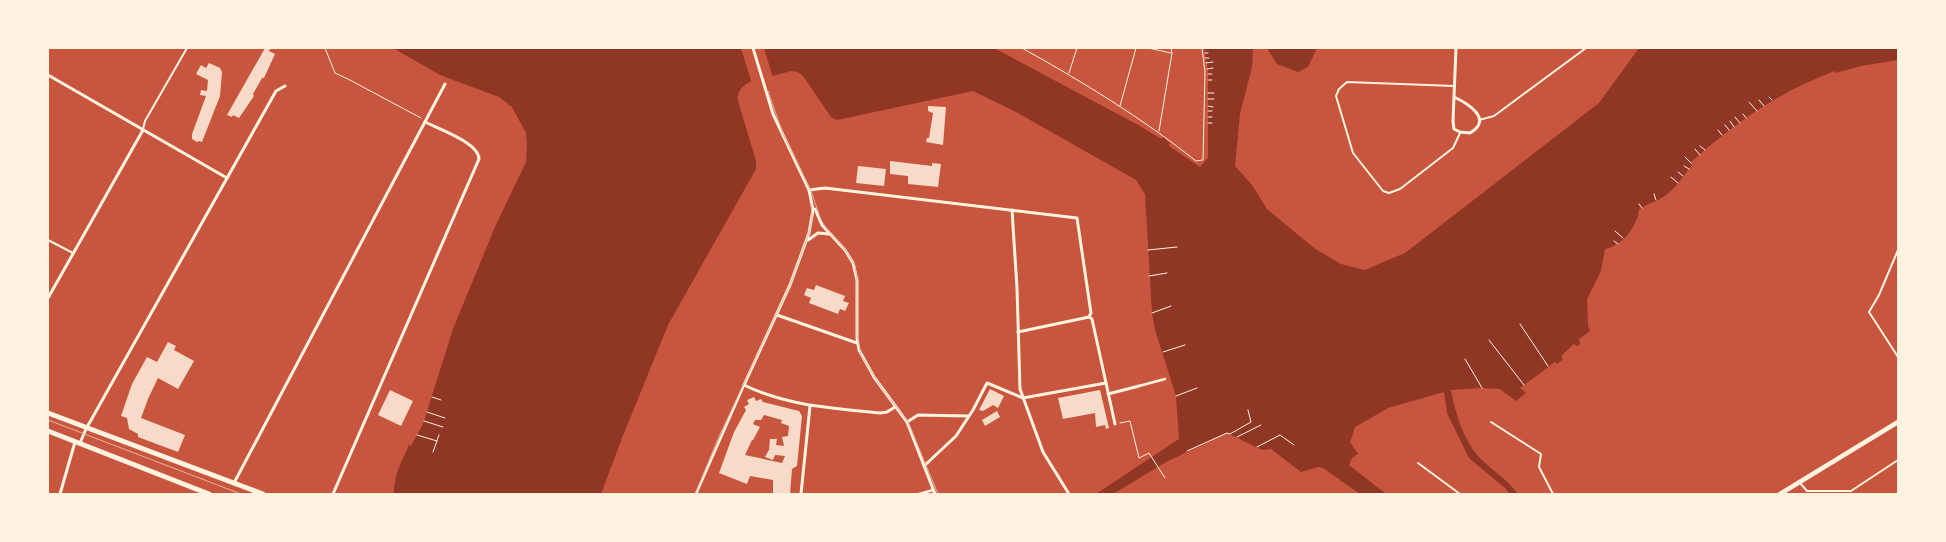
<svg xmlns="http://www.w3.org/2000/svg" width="1946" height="542" font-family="Roboto,sans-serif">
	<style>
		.water { fill: #8f3625 }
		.pier { fill: #c8553d }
		.building { fill: #f7dbc8; fill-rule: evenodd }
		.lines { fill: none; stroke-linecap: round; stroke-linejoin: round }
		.path { stroke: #fff3e0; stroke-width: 1 }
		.service { stroke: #fff3e0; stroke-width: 2 }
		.pedestrian { stroke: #fff3e0; stroke-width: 2.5 }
		.minor { stroke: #fff3e0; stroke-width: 3 }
		.tertiary { stroke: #fff3e0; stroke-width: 4.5 }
		.secondary { stroke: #fff3e0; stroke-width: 5 }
		.tram { stroke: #e9b49f; stroke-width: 1 }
	</style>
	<rect width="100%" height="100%" fill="#c8553d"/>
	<g class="water">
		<path d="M393,48H994L1140,126L1161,139L1163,137L1170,143L1169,146L1200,167L1208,158V70L1204,48H1253L1252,67L1240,114L1235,166L1252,185L1267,209L1314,248L1341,264L1365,270L1405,253L1599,103L1639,48H1898V60L1861,66L1836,73L1835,71C1780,91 1733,124 1690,163L1692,165C1683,176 1675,190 1663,197C1654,203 1649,202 1639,210C1637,227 1622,246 1605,249L1601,271L1587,299L1588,325L1590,331L1579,339L1580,344L1577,346L1574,344L1561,356L1563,359L1557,364L1555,362L1520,388L1526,393L1516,401L1500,389L1482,388L1451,390C1455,412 1463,439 1478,456C1491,470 1507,479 1518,494H1510L1505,488L1469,458L1447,413L1444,392L1388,408L1355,427L1350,442L1358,454L1352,458L1349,465L1386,494H1360L1323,468L1318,467L1301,472L1271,449L1262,450L1227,433L1166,462L1113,494H1096L1179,439L1176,396L1155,330L1152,313L1145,194L1136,180L1016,112L973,91L837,120L831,117L803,76L798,72L791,71L750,82C742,86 737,91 738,101L756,161V169L668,325L622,438L601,494H394C393,477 402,461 409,445L411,446L423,424L453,329L495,227L526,162L527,146L526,133L512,107L499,97L440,75Z"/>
		<polygon points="1267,48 1317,48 1308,67 1298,72 1277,64"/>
	</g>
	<polygon class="pier" points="741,48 764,48 773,78 752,84"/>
	<g class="building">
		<polygon points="265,48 270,49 269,51 275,54 264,78 262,78 253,94 254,96 239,118 233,115 232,117 227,115"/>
		<polygon points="209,63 220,68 222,72 220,96 202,142 199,141 197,142 192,139 192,134 206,96 200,95 201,90 207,91 208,80 196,74 201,65 206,68"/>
		<polygon points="928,106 946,107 943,145 926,142 927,138 929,138 933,113 928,111"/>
		<polygon points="890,161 932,166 932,163 941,164 938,187 908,184 908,176 890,174"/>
		<polygon points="858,166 886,169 884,186 856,183"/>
		<polygon points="816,285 845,296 843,301 849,303 845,311 840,309 838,314 809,303 811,298 804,295 807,288 814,290"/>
		<polygon points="168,342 176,346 174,350 194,361 178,389 158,378 148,399 141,418 185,435 178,452 138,437 138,434 129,429 127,418 121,416 132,384 147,357 157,362"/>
		<polygon points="990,389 1004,396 998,408 993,405 983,411 979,410"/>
		<polygon points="390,390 413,401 401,426 378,415"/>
		<polygon points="1100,390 1109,428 1106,429 1105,425 1096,427 1095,413 1063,419 1058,398"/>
		<path d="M754,397L756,401L761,399L763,402L799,411L802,416L797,466L792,469L790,494L773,493V480L750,476L747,484L719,473L734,432L746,410L744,407L749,404L747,400ZM764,415L782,420L781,423L789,426L788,436L782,437L784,446L776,445L777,439H770L769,450L765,457L773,460L775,455L785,456L782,463L745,455L752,440H753L760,427L753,424L755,420H761Z"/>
		<polygon points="997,411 1000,417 985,426 982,420"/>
	</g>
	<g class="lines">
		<g class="path">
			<polyline points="325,48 335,73 348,79 421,118"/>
			<path d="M1022,48C1083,82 1142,118 1196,161L1203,160L1205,72L1202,48"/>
			<polyline points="1148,48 1171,53"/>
			<polyline points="1205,53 1208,53"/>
			<polyline points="1205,58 1209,58"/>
			<polyline points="1206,63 1213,62"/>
			<polyline points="1207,69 1213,68"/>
			<polyline points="1069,73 1077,48"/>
			<polyline points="1208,74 1212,74"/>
			<polyline points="1208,80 1212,80"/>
			<polyline points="1208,93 1214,93"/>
			<polyline points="1769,97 1772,100"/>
			<polyline points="1208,99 1214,99"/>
			<polyline points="1759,100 1764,106"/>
			<polyline points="1749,102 1757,111"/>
			<polyline points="1120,106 1136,48"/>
			<polyline points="1208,106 1213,107"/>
			<polyline points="1208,111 1212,111"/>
			<polyline points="1743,114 1746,118"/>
			<polyline points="1208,117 1212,117"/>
			<polyline points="1735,117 1740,123"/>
			<polyline points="1730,121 1734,127"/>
			<polyline points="1208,123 1212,123"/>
			<polyline points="1725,125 1729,130"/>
			<polyline points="1718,130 1722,135"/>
			<polyline points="1159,131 1172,53 1171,48"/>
			<polyline points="1700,146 1705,150"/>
			<polyline points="1695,149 1700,155"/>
			<polyline points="1685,157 1691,163"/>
			<polyline points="1684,166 1689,169"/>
			<polyline points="1678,172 1683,176"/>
			<polyline points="1671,177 1678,183"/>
			<polyline points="1654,194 1656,200"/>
			<polyline points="1639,204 1642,208"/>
			<polyline points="1615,231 1623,238"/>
			<polyline points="1614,241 1618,244"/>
			<polyline points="1148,250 1177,247"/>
			<polyline points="1149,276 1167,273"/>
			<polyline points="1152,313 1171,306"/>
			<polyline points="1520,324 1548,366"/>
			<polyline points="1489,340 1524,385"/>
			<polyline points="1163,352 1185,345"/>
			<polyline points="1465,359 1482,388"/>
			<polyline points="1176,396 1197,388"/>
			<polyline points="432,397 441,400"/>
			<polyline points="427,412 445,418"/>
			<polyline points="424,421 443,427"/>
			<polyline points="1120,423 1130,421 1139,458 1149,453 1165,478"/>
			<polyline points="417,435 437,441"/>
			<polyline points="1237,437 1261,425"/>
			<polyline points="1257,447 1280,435 1294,445"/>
			<polyline points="1187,451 1227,433 1230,434 1251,422 1248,410"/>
			<polyline points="433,452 439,435"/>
		</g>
		<g class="service">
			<polyline points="1454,86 1347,82 1339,89 1336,96 1353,153 1383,191 1389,193 1400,189 1453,148 1460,133"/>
			<polyline points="1479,120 1494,116 1586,48"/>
			<polyline points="143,129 145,121 187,48"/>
			<polyline points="48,240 73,253"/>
			<polyline points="1898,250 1879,295 1869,312 1898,357"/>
			<polyline points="1491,422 1541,454 1539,467 1553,494"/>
			<polyline points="1418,463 1460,494"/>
			<polyline points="1800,483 1807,491 1851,491 1898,460"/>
		</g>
		<g class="pedestrian">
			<polyline points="1139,386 1165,379"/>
			<polyline points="696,494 744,385"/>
			<polyline points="919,494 933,490"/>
		</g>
		<g class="minor">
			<path d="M753,48L773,114L809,190L813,210L809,233L790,285L744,385C787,406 833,408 880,413L887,412L895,407"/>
			<polyline points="48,75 227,178"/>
			<path d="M1454,97C1467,103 1494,119 1470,133L1460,132L1454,129L1453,121L1456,48"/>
			<polyline points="809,190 825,188 1077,218 1091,313 1089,317 1092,319 1115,424"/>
			<polyline points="815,209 822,225 845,250 853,263 857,280 857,338 859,350 874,377 907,422 935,494"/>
			<polyline points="1012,210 1017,288 1020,389 1043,452 1069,494"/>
			<polyline points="808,240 818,233 829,234"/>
			<polyline points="48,298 143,130"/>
			<polyline points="777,315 857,343"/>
			<polyline points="1018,332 1089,317"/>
			<polyline points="1108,394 1139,386"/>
			<polyline points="907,422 918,415 968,416"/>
			<polyline points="80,443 86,429 276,91 285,86"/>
			<polyline points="924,466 956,436 973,410 987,383 1023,398 1106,383"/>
			<polyline points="234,483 445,84"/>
			<polyline points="60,494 75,442"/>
			<path d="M333,494L479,159C479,143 439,129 425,122"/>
			<polyline points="801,494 810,406"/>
		</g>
		<polyline class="tertiary" points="1780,494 1898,422"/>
		<g class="secondary">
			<polyline points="48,413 263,494"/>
			<polyline points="48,431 209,494"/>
		</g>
		<g class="tram">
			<polyline points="768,91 783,134 811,191 821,220 828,231 844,248 855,266 857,280 857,335 861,355 881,387 908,422 938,494"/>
			<polyline points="48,420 241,494"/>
			<polyline points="695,494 718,439 790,285 809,233 812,219 811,204"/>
		</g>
	</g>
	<rect width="1946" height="542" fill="none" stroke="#fff3e0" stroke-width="98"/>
</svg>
